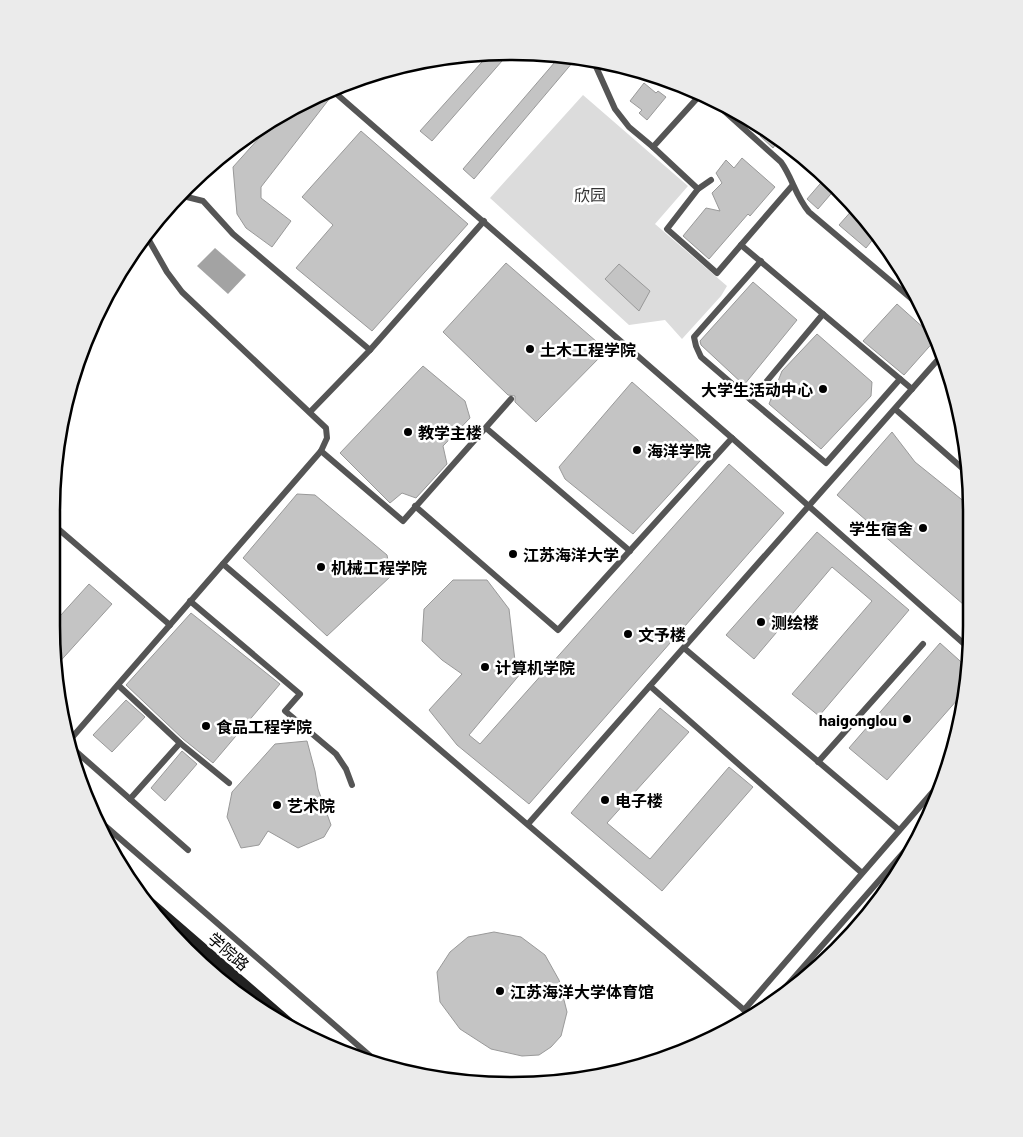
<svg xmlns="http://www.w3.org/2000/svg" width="1023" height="1137" font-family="Barlow,'Noto Sans SC',sans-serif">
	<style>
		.green { fill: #dcdcdc }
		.water { fill: #a3a3a3 }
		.building { fill: #c4c4c4; stroke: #999 }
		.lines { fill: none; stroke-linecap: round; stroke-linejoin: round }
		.service { stroke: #555; stroke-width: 6 }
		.secondary { stroke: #222; stroke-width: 10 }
		.poi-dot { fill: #000; stroke: #fff; stroke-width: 2 }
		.labels { text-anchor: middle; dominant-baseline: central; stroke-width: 5; stroke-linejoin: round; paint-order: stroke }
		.park-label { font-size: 16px; fill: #333; stroke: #fff }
		.poi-label { font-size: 16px; font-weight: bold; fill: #000; stroke: #fff; text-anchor: start }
		.street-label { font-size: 16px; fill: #000; stroke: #fff }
		.rim { fill: none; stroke: #000; stroke-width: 2.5 }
	</style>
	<rect width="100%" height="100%" fill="#fff"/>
	<polygon class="green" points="583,95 688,186 655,224 727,286 721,296 682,339 665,320 629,325 490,198"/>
	<polygon class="water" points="215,248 246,275 228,294 197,266"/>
	<g class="building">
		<polygon points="490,53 509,53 432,141 420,131"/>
		<polygon points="561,55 565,55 573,62 474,179 463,169"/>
		<polygon points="644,83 656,93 658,91 666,97 647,120 639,113 642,110 630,101"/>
		<polygon points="324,92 330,98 261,187 261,198 291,221 272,247 246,228 237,214 233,167 277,118 308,99"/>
		<polygon points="765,130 779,140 773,148 760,136"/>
		<polygon points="361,131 468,224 372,331 296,268 333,225 302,197"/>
		<polygon points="742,158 775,187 750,216 748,214 709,259 683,236 706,208 720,211 712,193 722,183 716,173 726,160 734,168"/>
		<polygon points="826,177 836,188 818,209 807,199"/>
		<polygon points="854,208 878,233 866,248 839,225"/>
		<polygon points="506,263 597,342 602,355 536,422 515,402 515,396 508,395 443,332"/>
		<polygon points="619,264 650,291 639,311 605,279"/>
		<polygon points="753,282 797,320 744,385 701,345 700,341"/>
		<polygon points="897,304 936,339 904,375 863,341"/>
		<polygon points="817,334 872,382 871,396 821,449 769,404 782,371"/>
		<polygon points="423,366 465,401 470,418 443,446 447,464 416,498 402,493 390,503 340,453"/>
		<polygon points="632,382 698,440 701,460 633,534 565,479 559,467"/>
		<polygon points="892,432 915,462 971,507 971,611 837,495"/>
		<polygon points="729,464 784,513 529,804 457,745 429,710 462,674 442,660 422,641 424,609 453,580 487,580 509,609 515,661 521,673 469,735 480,744"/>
		<polygon points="297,494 315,495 387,555 391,576 327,636 243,558"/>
		<polygon points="817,532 909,610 819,716 792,694 872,601 832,567 754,659 726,635"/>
		<polygon points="89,584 112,604 55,667 51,626"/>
		<polygon points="191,613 280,684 213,763 183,739 126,685"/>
		<polygon points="940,643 969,669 965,691 887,780 849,748"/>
		<polygon points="126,700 145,717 112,752 93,735"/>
		<polygon points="660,708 689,732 607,823 650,859 729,767 753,787 662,891 571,813"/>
		<polygon points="307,741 315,771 318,789 331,825 324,837 298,848 268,831 259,845 241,848 227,817 232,792 275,744"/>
		<polygon points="182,751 197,764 165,801 151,788"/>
		<polygon points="494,932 521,937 545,955 559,980 567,1012 561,1036 551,1047 539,1055 522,1056 491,1049 460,1029 440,1002 437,972 450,952 468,937"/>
	</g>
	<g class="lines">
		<g class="service">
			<polyline points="593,60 615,109 629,127 653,147"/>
			<polyline points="332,90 732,438 971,650"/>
			<path d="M712,100L781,162C793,179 795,195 809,212L926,311"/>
			<polyline points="711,180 698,189 667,229 717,273 741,245"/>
			<polyline points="792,186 741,245 912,389"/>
			<polyline points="698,189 653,147 701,94"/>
			<polyline points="179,195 203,201 233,234 370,350 484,221"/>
			<polyline points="823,314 751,400 826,463 900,379"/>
			<polyline points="751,400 701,357 696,346 694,337 761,261"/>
			<polyline points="895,409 969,474"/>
			<polyline points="310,412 370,350"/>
			<polyline points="486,428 630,551"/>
			<polyline points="321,451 403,521 511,399"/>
			<polyline points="415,506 558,630 732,438"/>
			<polyline points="56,527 170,625"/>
			<polyline points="223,564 750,1015"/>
			<polyline points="190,601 300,694 285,711 336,754 346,769 352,785"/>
			<polyline points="684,648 899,830"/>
			<polyline points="118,685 180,743 229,783"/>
			<polyline points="650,686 862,873"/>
			<polyline points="69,741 321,451 327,438 326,428 182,292 167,272 146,235"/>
			<polyline points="180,743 130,799 188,850"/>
			<polyline points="71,747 130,799"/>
			<polyline points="818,762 923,644"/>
			<polyline points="95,817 376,1061"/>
			<polyline points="528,824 942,355"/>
			<polyline points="777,997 925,828"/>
			<polyline points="744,1010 943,780"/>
		</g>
		<polyline class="secondary" points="137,891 302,1034"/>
	</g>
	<g class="poi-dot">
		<circle cx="530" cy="349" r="5"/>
		<circle cx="823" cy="389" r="5"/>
		<circle cx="408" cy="432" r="5"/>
		<circle cx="637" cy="450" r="5"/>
		<circle cx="923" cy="528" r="5"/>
		<circle cx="513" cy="554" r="5"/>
		<circle cx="321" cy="567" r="5"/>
		<circle cx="761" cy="622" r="5"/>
		<circle cx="628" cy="634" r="5"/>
		<circle cx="485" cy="667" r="5"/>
		<circle cx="907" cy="719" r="5"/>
		<circle cx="206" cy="726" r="5"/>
		<circle cx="605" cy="800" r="5"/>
		<circle cx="277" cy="805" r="5"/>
		<circle cx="500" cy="991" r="5"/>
	</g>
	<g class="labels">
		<g class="park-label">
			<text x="590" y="194">欣园</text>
		</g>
		<g class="poi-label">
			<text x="540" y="349">土木工程学院</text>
			<text x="813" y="389" text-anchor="end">大学生活动中心</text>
			<text x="418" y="432">教学主楼</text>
			<text x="647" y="450">海洋学院</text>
			<text x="913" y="528" text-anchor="end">学生宿舍</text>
			<text x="523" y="554">江苏海洋大学</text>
			<text x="331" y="567">机械工程学院</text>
			<text x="771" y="622">测绘楼</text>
			<text x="638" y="634">文予楼</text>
			<text x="495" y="667">计算机学院</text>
			<text x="897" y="719" text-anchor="end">haigonglou</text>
			<text x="216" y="726">食品工程学院</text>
			<text x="615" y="800">电子楼</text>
			<text x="287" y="805">艺术院</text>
			<text x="510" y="991">江苏海洋大学体育馆</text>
		</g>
		<g class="street-label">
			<text transform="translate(229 951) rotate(41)">学院路</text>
		</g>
	</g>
	<path d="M0 0H1023V1137H0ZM511 60H512A451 451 0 0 1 963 511V626A451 451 0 0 1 512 1077H511A451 451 0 0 1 60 626V511A451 451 0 0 1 511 60Z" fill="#ebebeb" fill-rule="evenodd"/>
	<path class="rim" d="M511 60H512A451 451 0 0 1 963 511V626A451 451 0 0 1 512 1077H511A451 451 0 0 1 60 626V511A451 451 0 0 1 511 60Z"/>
</svg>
